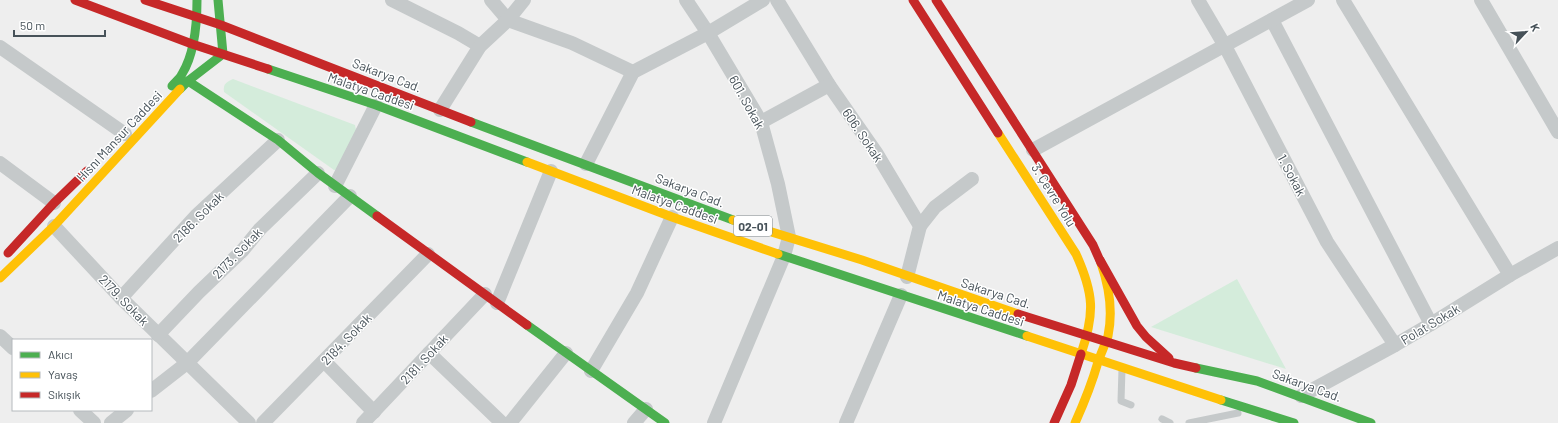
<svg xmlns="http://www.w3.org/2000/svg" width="1558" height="423" font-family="Barlow,sans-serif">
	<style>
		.green { fill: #d4ecdb }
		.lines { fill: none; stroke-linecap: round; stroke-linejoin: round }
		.lane { stroke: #c5c9ca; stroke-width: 7 }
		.street { stroke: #c5c9ca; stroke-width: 14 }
		.fast { stroke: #4caf50; stroke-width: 9 }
		.slow { stroke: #ffc107; stroke-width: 9 }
		.jam { stroke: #c62828; stroke-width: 9 }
		.labels { text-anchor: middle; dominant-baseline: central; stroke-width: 3; stroke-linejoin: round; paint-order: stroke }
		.shield { fill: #fff; stroke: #7e868b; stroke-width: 1 }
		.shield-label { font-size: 12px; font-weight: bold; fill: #475259 }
		.street-label { font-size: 13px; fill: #475259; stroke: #fff }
	</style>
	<rect width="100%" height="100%" fill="#eee"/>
	<g class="green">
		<path d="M233,79L355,125L357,135L340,169L334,170L224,92C223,84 226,82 233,79Z"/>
		<polygon points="1237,279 1286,369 1151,327"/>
	</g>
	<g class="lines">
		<g class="lane">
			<polyline points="1122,369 1121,401 1131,405"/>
			<polyline points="1162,419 1170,423"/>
			<polyline points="1189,423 1238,413"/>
		</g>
		<g class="street">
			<polyline points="392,0 458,33 480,46"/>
			<polyline points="491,0 508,20 572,43 633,72"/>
			<polyline points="686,0 708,33 761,122 778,184 789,237 784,256 714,423"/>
			<polyline points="777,0 829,85 877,154 920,226 907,277"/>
			<polyline points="1198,0 1225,46 1327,242 1395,345"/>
			<polyline points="1343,0 1510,275"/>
			<polyline points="1481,0 1558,132"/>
			<polyline points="1272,20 1431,324"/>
			<polyline points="0,47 125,134"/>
			<polyline points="440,110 480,46 508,20 524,0"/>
			<polyline points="761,122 829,85"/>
			<polyline points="1033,150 1308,0"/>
			<polyline points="0,163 54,203"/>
			<polyline points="586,164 633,72 708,33 763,0"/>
			<polyline points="335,186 376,105"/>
			<polyline points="54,226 121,298 249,423"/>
			<polyline points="920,226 935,207 972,179"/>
			<polyline points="121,298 196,216 278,140"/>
			<polyline points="497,303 551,171"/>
			<polyline points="158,335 199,292 242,251 260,229 318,173"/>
			<polyline points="0,336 13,348"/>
			<polyline points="429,353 502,423"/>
			<polyline points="324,361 374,412"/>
			<polyline points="591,371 637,293 672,217"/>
			<polyline points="151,391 187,363 350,196"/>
			<polyline points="1301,396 1395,345 1431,324 1510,275 1558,248"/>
			<polyline points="80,410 94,423"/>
			<polyline points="111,423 127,410"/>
			<polyline points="263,423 428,254"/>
			<polyline points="363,423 485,294"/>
			<polyline points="510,423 566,353"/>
			<polyline points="634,423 646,409"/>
			<polyline points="846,423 901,295"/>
		</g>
		<g class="fast">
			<polyline points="268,69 376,105 527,162"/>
			<polyline points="188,81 278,140 318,173 377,216"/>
			<path d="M172,86C175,82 180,79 182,74C195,53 197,24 197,0"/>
			<polyline points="180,89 188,81 223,54 218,0"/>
			<polyline points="471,122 733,220"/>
			<polyline points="778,254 1027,336"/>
			<polyline points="527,325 665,423"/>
			<polyline points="1196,368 1257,381 1371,423"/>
			<polyline points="1221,400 1294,423"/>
		</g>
		<g class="slow">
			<path d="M998,133L1076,254C1094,294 1095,313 1081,354"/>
			<polyline points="527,162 672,217 778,254"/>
			<polyline points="733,220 862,260 1018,314"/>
			<polyline points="0,278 54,226 180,89"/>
			<polyline points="1027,336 1221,400"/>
			<path d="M1075,423C1084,403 1092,383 1098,362C1101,353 1105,345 1108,336C1113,312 1109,286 1101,263"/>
		</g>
		<g class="jam">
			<polyline points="75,0 192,44 268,69"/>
			<polyline points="145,0 221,25 471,122"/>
			<polyline points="913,0 998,133"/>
			<polyline points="936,0 1093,245 1101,263"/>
			<polyline points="377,216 527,325"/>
			<polyline points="8,253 54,203 87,171"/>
			<polyline points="1100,260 1137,326 1146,337 1169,358"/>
			<polyline points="1018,314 1174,363 1196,368"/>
			<polyline points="1054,423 1071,385 1081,354"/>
		</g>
	</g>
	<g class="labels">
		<rect class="shield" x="734" y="216" width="38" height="20" rx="3"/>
		<g class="shield-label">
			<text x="753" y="226">02-01</text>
		</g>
		<g class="street-label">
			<text transform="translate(387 75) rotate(21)">Sakarya Cad.</text>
			<text transform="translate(371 91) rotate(19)">Malatya Caddesi</text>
			<text transform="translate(747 102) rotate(61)">601. Sokak</text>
			<text transform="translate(863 135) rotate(56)">606. Sokak</text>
			<text transform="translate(119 136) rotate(-47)">Hısnı Mansur Caddesi</text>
			<text transform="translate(1292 175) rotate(62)">1. Sokak</text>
			<text transform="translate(690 190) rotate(21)">Sakarya Cad.</text>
			<text transform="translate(1054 195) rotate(58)">3. Çevre Yolu</text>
			<text transform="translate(675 204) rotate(20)">Malatya Caddesi</text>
			<text transform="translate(198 217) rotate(-45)">2186. Sokak</text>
			<text transform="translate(237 253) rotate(-46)">2173. Sokak</text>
			<text transform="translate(996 293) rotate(18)">Sakarya Cad.</text>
			<text transform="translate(124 300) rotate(46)">2179. Sokak</text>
			<text transform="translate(981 308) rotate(18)">Malatya Caddesi</text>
			<text transform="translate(1430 324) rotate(-31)">Polat Sokak</text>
			<text transform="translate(346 339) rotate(-46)">2184. Sokak</text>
			<text transform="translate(424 359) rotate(-47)">2181. Sokak</text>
			<text transform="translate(1307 385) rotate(20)">Sakarya Cad.</text>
		</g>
	</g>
	<rect x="12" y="339" width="140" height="72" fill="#ffffff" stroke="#b5babd"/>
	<rect x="20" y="352" width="20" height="6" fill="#4caf50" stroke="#b5babd"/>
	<text x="48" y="359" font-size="12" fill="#475259">Akıcı</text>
	<rect x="20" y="372" width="20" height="6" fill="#ffc107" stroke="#b5babd"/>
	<text x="48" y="379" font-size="12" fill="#475259">Yavaş</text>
	<rect x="20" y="392" width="20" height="6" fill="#c62828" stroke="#b5babd"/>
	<text x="48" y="399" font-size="12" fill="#475259">Sıkışık</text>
	<g transform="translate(1526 32) rotate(64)" stroke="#ffffff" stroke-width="3" paint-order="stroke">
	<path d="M0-3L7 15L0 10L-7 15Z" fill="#475259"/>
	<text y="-6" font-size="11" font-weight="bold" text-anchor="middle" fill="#475259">K</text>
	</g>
	<path d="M14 30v6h91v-6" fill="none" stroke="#475259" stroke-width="2"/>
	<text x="20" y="30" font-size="12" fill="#475259" stroke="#ffffff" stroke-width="3" paint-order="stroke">50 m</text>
</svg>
